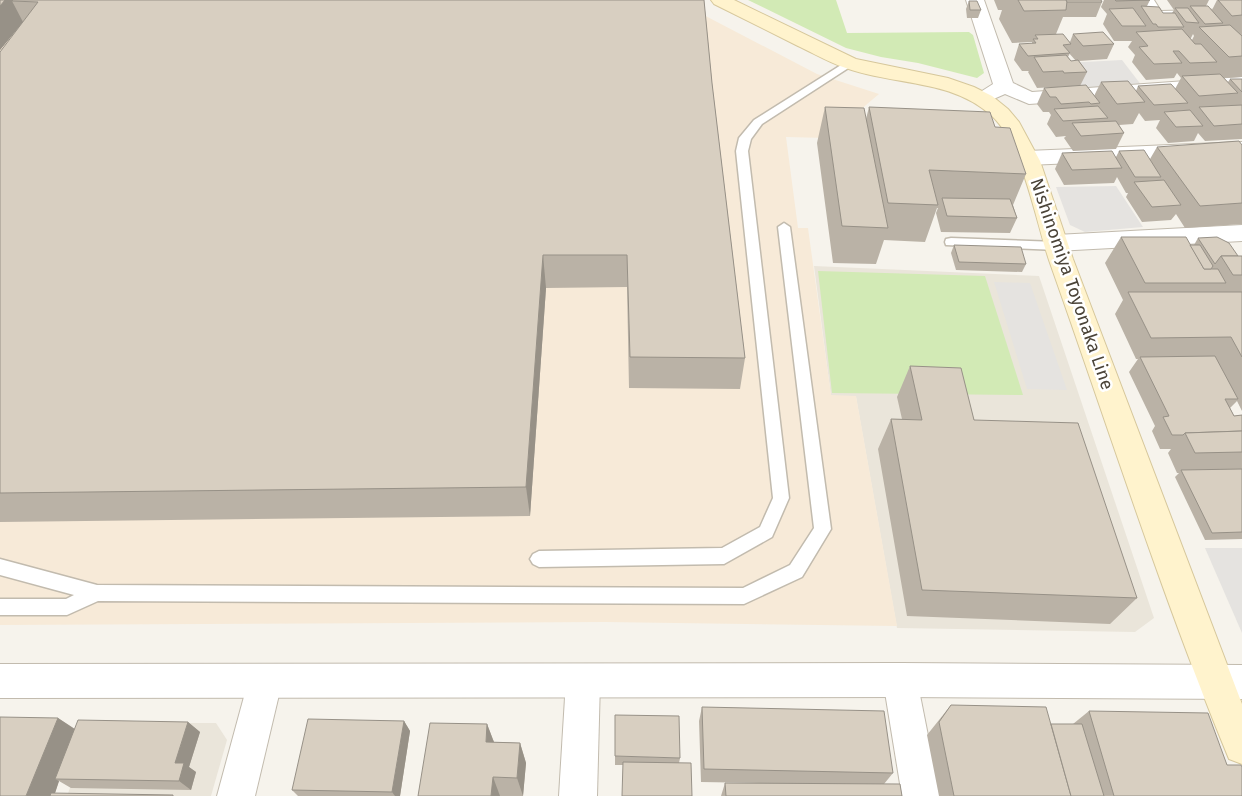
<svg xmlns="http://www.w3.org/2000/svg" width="1242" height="796" font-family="'Fira Sans',sans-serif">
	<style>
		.residential { fill: #eae5da }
		.commercial { fill: #f7ead8 }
		.green { fill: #d2eab5 }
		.parking { fill: #e5e3e0 }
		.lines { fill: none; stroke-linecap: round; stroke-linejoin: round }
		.service-casing { stroke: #c2bbae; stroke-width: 3 }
		.minor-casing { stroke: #c2bbae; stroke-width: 2 }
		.tertiary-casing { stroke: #c2bbae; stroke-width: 2 }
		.secondary-casing { stroke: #d6c79b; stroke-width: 2 }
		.service { fill: #fff; fill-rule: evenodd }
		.minor { fill: #fff; fill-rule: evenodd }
		.tertiary { fill: #fff; fill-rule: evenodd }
		.secondary { fill: #fff3cd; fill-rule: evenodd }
		.wall { fill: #bab2a6; fill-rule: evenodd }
		.shaded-wall { fill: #979187 }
		.building { fill: #d8cfc1; stroke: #979187 }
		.labels { text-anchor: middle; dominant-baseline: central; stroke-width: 5; stroke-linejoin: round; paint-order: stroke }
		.street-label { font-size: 18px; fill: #4b4439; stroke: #fff }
	</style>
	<rect width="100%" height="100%" fill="#f6f3ec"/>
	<g class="residential">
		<polygon points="814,266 1039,276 1154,618 1135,632 897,628 856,397 831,396"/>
		<polygon points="94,723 216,723 227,740 211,796 67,796"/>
	</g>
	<polygon class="commercial" points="0,0 675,0 817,74 879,94 827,138 786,137 798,228 808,228 831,395 856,396 897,626 605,622 0,625"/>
	<g class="green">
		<polygon points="748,0 836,0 847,33 969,32 973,35 984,73 977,78 918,63 881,57 846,48"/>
		<polygon points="818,271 985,276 1023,395 832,393"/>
	</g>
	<g class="parking">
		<polygon points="1122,60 1142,86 1084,89 1066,63"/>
		<polygon points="1116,186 1143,227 1085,232 1070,225 1056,187"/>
		<polygon points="994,282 1030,283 1067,390 1027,389"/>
		<polygon points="1205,548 1242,548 1242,633"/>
	</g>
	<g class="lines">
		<defs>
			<g id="service">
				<polygon points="849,60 853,61 854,63 853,65 762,124 751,139 748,151 789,498 772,537 724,564 539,567 533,564 530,559 533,554 539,551 722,548 760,527 773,498 736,151 739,138 754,120"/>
				<polygon points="784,223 790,227 831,529 802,577 744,604 98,601 67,615 0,615 0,599 66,599 74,595 0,575 0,559 97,585 743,588 790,565 814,528 778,227"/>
				<polygon points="951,238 1057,242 1062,243 1063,246 1062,249 1057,250 946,245 945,242 946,239"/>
			</g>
			<g id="minor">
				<polygon points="966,0 984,0 1013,83 1032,92 1242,77 1242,89 1029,104 1005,94 989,101 982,99 979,95 982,91 993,84"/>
				<polygon points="1136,0 1154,0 1161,11 1242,9 1242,19 1156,22 1150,21"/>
				<polygon points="1242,142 1242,156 1027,165 1019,163 1016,158 1019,153 1027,151"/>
				<polygon points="1242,225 1242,241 1056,251 1048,249 1044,243 1048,237 1056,235"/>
				<polygon points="900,663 912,668 917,680 940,796 902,796 883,680 888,668"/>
				<polygon points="583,664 595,669 600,681 597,796 559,796 566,681 571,669"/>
				<polygon points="265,665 277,670 282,682 255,796 217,796 248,682 253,670"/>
			</g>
			<polygon id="tertiary" points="900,663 1242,665 1242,699 900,697 0,698 0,664"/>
			<path id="secondary" d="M711,0H734L856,59L948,78L974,87L992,96L1008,109L1019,122L1040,161L1073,259L1242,704V764L1229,759C1162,597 1109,429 1050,263C1036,223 1023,145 992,116C951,78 892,86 843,67C828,62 813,53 798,46C770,32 742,18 714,4Z"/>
		</defs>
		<use href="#service" class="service-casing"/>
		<use href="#minor" class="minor-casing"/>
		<use href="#tertiary" class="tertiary-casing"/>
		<use href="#secondary" class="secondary-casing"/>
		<use href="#service" class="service"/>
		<use href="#minor" class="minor"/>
		<use href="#tertiary" class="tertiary"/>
		<use href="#secondary" class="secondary"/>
	</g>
	<g class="wall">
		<polygon points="0,0 704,0 712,83 745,358 740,389 629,388 627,287 546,288 530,516 0,522 0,52 20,26 0,50"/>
		<path d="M994,0H1101L1102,2L1096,17H1063L1056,34L1070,42L1073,34L1114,44L1107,59L1079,61L1087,72L1080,86L1094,96L1101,82L1136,91L1138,86L1175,89L1181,78L1177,73L1174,78L1146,80L1132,62L1135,55L1128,47L1132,41H1114L1103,24L1107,14L1101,7L1104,0H1150L1147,6L1163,13H1172L1174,10L1167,0H1209L1206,6L1212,10L1217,0H1242V77L1224,78L1228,82L1230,79H1242V139L1205,141L1198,133L1194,141L1168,143L1156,128L1160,120L1145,121L1139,113L1133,124L1119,125L1124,133L1116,149L1073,151L1064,138L1066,136L1056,137L1047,124L1051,115L1049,112H1043L1037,104L1044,88L1056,87L1037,88L1028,72L1029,71H1022L1014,60L1019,44H1032V42L1012,43L999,19L1002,10H998ZM1193,34L1194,36L1192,40L1190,38H1191ZM1068,52L1076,61H1071L1068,57L1070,53Z"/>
		<polygon points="969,1 981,10 978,18 967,18 966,9"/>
		<polygon points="825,107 866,119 869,107 995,127 1026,174 1013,205 1017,218 1010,233 941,232 936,213 938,208 937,208 925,242 884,240 876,264 833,263 817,143"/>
		<polygon points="1242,145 1242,224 1185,228 1176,214 1171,220 1142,222 1126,197 1128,193 1126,193 1117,177 1114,183 1064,185 1055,169 1062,153 1116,157 1119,151 1150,159 1157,147"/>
		<polygon points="1121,237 1190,245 1194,245 1198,238 1238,256 1242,256 1242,411 1237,401 1230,408 1234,416 1242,415 1242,539 1205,540 1175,477 1179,473 1177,473 1168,453 1171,449 1160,449 1152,431 1155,426 1129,372 1138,359 1136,359 1115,314 1123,300 1105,263"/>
		<polygon points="954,245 1026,264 1022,272 956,270 951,253"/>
		<polygon points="910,366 974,420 1137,598 1110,624 907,616 878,449 891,419 902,419 897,397"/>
		<polygon points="951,705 1051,724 1073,724 1089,711 1227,765 1242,796 939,796 927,735"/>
		<polygon points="702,707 893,773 884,784 902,796 721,796 725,783 760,783 701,782 699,721"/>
		<polygon points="58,718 75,729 188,722 200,732 189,767 196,772 191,790 71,788 59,781 55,793 0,796"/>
		<polygon points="404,721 410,731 400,796 298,796 292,790"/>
		<polygon points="487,724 494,742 520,743 526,763 523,796 418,796"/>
		<polygon points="615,756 680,758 679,763 623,765 615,765"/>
	</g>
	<g class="shaded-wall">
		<polygon points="5,0 24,0 12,1 23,22 0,50 0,6"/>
		<polygon points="543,255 546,288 530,516 526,487"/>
		<polygon points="58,718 79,732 55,779 59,781 54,796 26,796"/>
		<polygon points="404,721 410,731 400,796 395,796 392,792"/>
		<polygon points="188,722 200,732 189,767 196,772 191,790 179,781 175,763"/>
		<polygon points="487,724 495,745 486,742"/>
		<polygon points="520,743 526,763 523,796 517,778"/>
		<polygon points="493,777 500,796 491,796"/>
	</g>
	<g class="building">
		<polygon points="0,0 5,0 0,6"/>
		<polygon points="13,0 704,0 712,83 745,358 630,357 627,255 543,255 526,487 0,493 0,52 38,2 12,1"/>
		<polygon points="1018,0 1066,0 1067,1 1066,10 1024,11"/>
		<polygon points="1066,0 1101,0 1102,2 1067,2"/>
		<polygon points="1115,0 1150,0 1116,1"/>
		<polygon points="1218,0 1242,0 1242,15 1232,16"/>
		<polygon points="969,1 977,1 981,10 970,10"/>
		<polygon points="1141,6 1159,7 1163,13 1175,13 1184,27 1158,27 1156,24 1153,24"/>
		<polygon points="1190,6 1208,6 1223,23 1205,24"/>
		<polygon points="1133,8 1146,26 1122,26 1109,9"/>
		<polygon points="1175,8 1188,8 1199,23 1186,22"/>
		<polygon points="1230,25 1242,36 1242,56 1229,57 1199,27"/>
		<polygon points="1182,29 1195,44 1201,44 1217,62 1190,63 1179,51 1173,51 1182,63 1154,64 1139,47 1148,46 1136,32"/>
		<polygon points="1103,32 1114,44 1083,46 1073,34"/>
		<polygon points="1063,34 1071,44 1063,45 1070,53 1028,56 1019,44 1036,43 1033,39 1038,39 1035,35"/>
		<polygon points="1066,55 1071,61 1078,60 1087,72 1064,73 1063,71 1043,72 1034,57"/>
		<polygon points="1220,74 1238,93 1199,96 1182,76"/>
		<polygon points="1230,79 1242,79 1242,92"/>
		<polygon points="1128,81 1145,102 1117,104 1101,82"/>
		<polygon points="1171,84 1188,103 1154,105 1138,86"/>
		<polygon points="1086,85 1100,103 1091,104 1089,102 1061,104 1056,97 1050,97 1044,88"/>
		<polygon points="1242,105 1242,124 1214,126 1199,107"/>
		<polygon points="1098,106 1108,118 1063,121 1054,109"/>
		<polygon points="825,107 864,108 888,228 842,226"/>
		<polygon points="869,107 990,112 995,127 1010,128 1026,174 929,170 938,205 888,203"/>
		<polygon points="1190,110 1203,126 1176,127 1164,112"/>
		<polygon points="1116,121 1124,133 1081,136 1072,123"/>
		<polygon points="1239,141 1242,145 1242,203 1200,206 1157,147"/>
		<polygon points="1144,150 1161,177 1135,177 1119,151"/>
		<polygon points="1112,151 1122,168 1072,170 1062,153"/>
		<polygon points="1164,180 1181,205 1152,207 1134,182"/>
		<polygon points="942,198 1010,199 1017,218 947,216"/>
		<polygon points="1121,237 1186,237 1204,269 1218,269 1226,283 1145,283"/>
		<polygon points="1217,237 1229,243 1238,256 1221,256 1215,264 1198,238"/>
		<polygon points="954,245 1021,247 1026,264 959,262"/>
		<polygon points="1190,245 1200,245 1213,266 1211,269 1204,269"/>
		<polygon points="1221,256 1242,256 1242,275 1233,275"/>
		<polygon points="1128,292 1242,292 1242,357 1231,337 1151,338"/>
		<polygon points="1215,356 1238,399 1225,399 1234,416 1242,415 1242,431 1185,433 1183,435 1172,435 1163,417 1169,416 1140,357"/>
		<polygon points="910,366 961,368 974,420 1078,423 1137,598 922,590 891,419 922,420"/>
		<polygon points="1242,431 1242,452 1195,453 1185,433"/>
		<polygon points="1242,469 1242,532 1212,533 1181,470"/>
		<polygon points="951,705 1046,707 1071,796 954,796 939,722"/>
		<polygon points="702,707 884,711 893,773 704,769"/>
		<polygon points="1089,711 1208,713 1227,765 1241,765 1242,767 1242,796 1114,796"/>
		<polygon points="615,715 679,716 680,758 615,756"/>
		<polygon points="0,717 58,718 26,796 0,796"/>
		<polygon points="308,719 404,721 392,792 292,790"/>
		<polygon points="78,720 188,722 175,763 184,763 179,781 55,779"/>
		<polygon points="430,723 487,724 486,742 520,743 517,778 493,777 491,796 418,796"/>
		<polygon points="1051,724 1082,724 1104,796 1071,796"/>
		<polygon points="623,762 691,763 692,796 622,796"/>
		<polygon points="725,783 900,784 902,796 726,796"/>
		<polygon points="51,793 173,795 173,796 50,796"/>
	</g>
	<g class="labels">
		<g class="street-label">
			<text transform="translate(1072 284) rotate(71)">Nishinomiya Toyonaka Line</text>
		</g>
	</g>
</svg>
